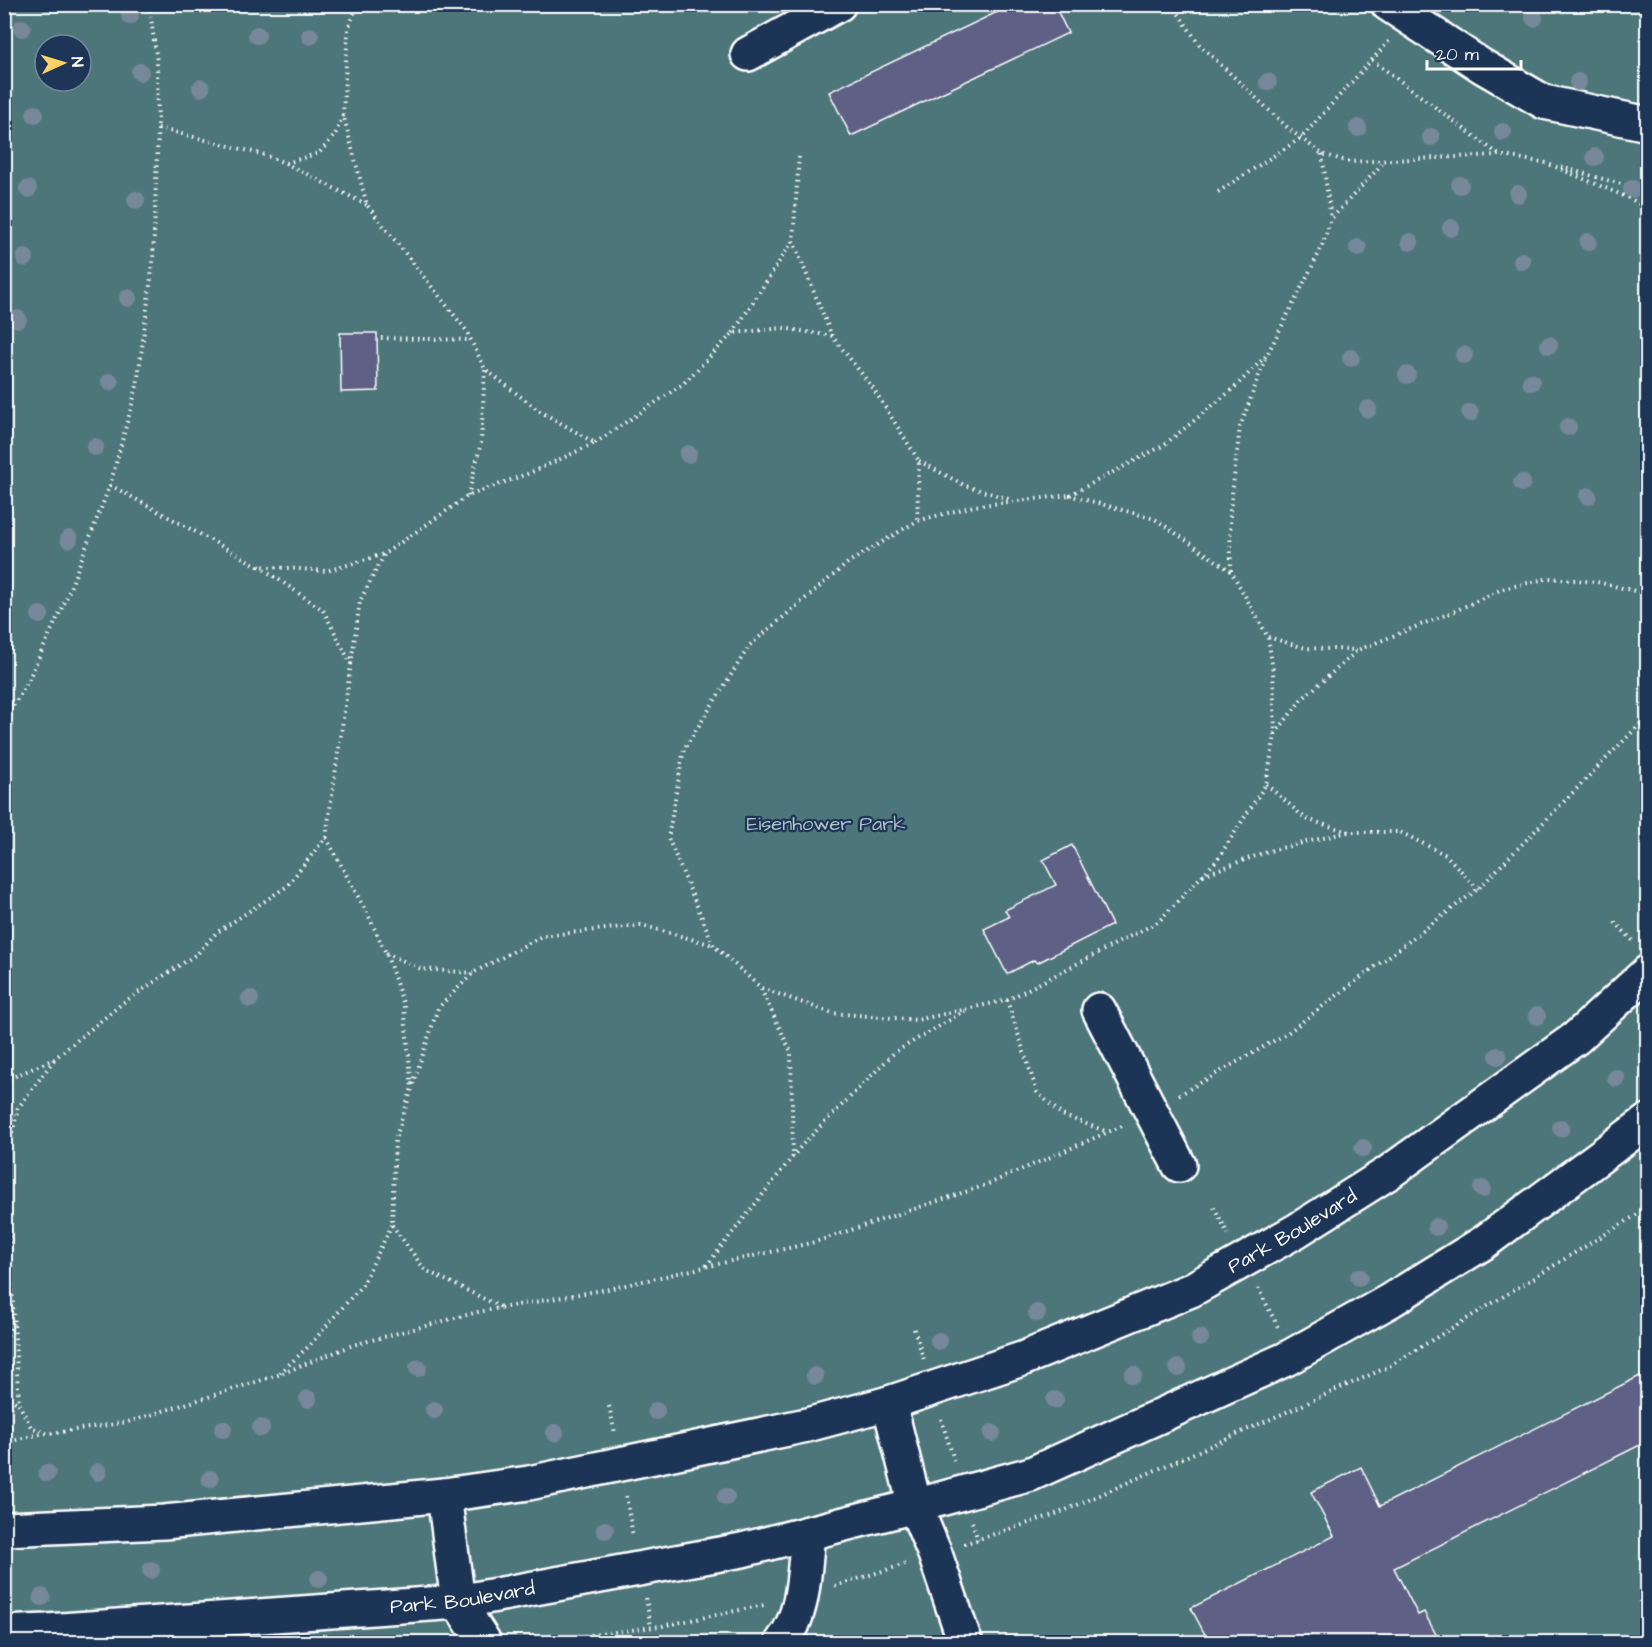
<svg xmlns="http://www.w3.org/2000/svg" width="1652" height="1647" font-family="'Architects Daughter',sans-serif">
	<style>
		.green { fill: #4e767a; stroke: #a6babc; stroke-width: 1.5; fill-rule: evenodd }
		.building { fill: #5e6085; stroke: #fff; stroke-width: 1.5 }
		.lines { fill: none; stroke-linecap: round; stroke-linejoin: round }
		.minor-casing { stroke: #fff; stroke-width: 38 }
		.path { stroke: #fff; stroke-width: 4; stroke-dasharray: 1.5 4.5; stroke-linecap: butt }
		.minor { stroke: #1d3557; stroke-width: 33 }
		.tree { fill: #768899 }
		.labels { text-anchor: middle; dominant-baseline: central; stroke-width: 4.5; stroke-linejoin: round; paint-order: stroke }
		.park-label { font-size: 20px; fill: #afc1c3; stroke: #1d3557 }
		.street-label { font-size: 20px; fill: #fff; stroke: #1d3557 }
	</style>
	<rect width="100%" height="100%" fill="#304265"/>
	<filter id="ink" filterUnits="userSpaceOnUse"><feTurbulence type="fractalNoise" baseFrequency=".0167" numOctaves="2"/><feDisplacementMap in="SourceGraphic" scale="12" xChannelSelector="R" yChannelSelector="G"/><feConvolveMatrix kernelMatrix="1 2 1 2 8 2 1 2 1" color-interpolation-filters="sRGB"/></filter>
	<g filter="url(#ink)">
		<path class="green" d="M5,5H1647V1642H5ZM45,45H81V81H45Z"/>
		<g class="building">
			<polygon points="1014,4 1054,4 1068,33 851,136 829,92"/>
			<polygon points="340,333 377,333 378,391 341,392"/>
			<polygon points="1072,845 1112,925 1037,963 1034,960 1007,974 984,929 1009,917 1005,910 1056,885 1043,860"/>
			<polygon points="1648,1372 1648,1441 1394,1568 1418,1615 1424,1612 1440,1642 1209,1642 1191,1608 1334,1536 1311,1492 1361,1467 1380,1506"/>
		</g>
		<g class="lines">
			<defs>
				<g id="minor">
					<polyline points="1388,4 1482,66 1544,102 1648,124"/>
					<polyline points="748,54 839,4"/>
					<polyline points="1099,1010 1179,1165"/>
					<polyline points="889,1403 915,1506 935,1554 965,1642"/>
					<polyline points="444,1495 458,1602 484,1642"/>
					<path id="s1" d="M4,1529L164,1522L444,1495L529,1483L807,1425L889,1403L1022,1359L1191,1290L1296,1231L1388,1173L1576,1038L1648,972"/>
					<path id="s2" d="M4,1633L47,1631L458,1602L742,1550L915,1506L1031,1474L1286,1359L1391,1300L1483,1243L1648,1121"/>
					<path d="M782,1642C805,1614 804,1569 808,1533"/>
				</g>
			</defs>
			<use href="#minor" class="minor-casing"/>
			<g class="path">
				<polyline points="1172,4 1199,44 1289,129 1322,154 1350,162 1499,155 1546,163 1629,198 1648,209"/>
				<polyline points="1372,60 1498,154"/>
				<polyline points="158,128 265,155 285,163 367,205"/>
				<polyline points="1322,154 1331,219"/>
				<polyline points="799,157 793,241 832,336"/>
				<polyline points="286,163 319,153 335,135 343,115"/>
				<polyline points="1561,167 1628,186 1648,188"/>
				<polyline points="1218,192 1301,138 1389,41"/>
				<polyline points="733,333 792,242"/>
				<polyline points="381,338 471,340"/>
				<polyline points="595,443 683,384 733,333 783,328 832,336 873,388 919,461 917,521"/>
				<polyline points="919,461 966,486 1012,500"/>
				<polyline points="110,485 258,566 327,571 384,554 468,496 532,472 595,443 538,410 485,369 466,330 367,205 343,114 348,29 358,4"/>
				<polygon points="1069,495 1155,519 1231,571 1268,637 1273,671 1275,735 1266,784 1217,860 1158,922 1007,1000 917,1020 832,1013 761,988 714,946 668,838 684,749 750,645 849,562 917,521 974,506"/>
				<polyline points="1070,495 1164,445 1233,389 1267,355 1321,249 1331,219 1385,161"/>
				<polyline points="468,496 481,443 485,369"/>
				<polyline points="1231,571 1230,511 1240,427 1265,359"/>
				<polyline points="1268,637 1305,648 1357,650"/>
				<polyline points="351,664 360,601 384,555"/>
				<polyline points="4,721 27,683 66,599 110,485 137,386 153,262 158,128 157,62 149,4"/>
				<polyline points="1275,734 1301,700 1358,650 1455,611 1502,589 1549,578 1597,582 1639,592 1648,604"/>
				<polyline points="1266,784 1306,819 1349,832 1400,832 1446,855 1478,889"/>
				<polyline points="1203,875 1269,851 1348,832"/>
				<polyline points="1615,922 1635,943"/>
				<polyline points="386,953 421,969 473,973"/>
				<polyline points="761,989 791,1052 793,1157"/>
				<polyline points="1007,1000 1037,1092 1062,1115 1108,1132"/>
				<polyline points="4,1081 54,1059 124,1002 198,953 216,933 286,887 326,837 351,664 323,610 259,566"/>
				<polyline points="413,1084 438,1008 473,973 542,936 641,925 713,945"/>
				<polyline points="1179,1095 1286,1034 1478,889 1648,716"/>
				<polyline points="4,1158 19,1404 31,1427 48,1434 128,1422 278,1375 353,1345 478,1312 608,1289 815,1242 986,1185 1122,1126"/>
				<polyline points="6,1162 18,1108 54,1060"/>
				<polyline points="1214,1207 1228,1234"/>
				<polyline points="392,1225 425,1270 501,1307"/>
				<polyline points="706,1266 802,1145 895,1052 965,1011"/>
				<polyline points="1258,1288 1278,1327"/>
				<polyline points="914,1329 924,1360"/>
				<polyline points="4,1340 14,1324"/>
				<polyline points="280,1373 309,1346 362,1285 392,1225 395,1140 412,1088 404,1006 386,953 369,917 326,837"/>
				<polyline points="4,1395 19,1404"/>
				<polyline points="609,1406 615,1433"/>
				<polyline points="941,1419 955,1463"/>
				<polyline points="4,1443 44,1433"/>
				<polyline points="626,1496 633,1536"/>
				<polyline points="972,1522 978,1540"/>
				<polyline points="964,1544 1059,1513 1388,1367 1648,1208"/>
				<polyline points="835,1586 905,1564"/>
				<polyline points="646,1598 651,1627"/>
				<polyline points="537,1642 662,1626 764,1605"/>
			</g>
			<use href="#minor" class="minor"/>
		</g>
		<g class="tree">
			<circle cx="130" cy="16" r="9"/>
			<circle cx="1534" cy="18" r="9"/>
			<circle cx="22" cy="28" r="9"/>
			<circle cx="257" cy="35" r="9"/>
			<circle cx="310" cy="36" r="9"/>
			<circle cx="140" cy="72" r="9"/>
			<circle cx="1268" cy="82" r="9"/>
			<circle cx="1578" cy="82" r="9"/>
			<circle cx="201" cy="88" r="9"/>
			<circle cx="35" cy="114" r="9"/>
			<circle cx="1358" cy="128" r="9"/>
			<circle cx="1503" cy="132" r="9"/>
			<circle cx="1431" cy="137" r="9"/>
			<circle cx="1595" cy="157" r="9"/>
			<circle cx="1460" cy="185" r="9"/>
			<circle cx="28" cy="189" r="9"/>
			<circle cx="1632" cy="189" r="9"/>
			<circle cx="1518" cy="194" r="9"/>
			<circle cx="136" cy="200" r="9"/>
			<circle cx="1451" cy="228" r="9"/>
			<circle cx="1410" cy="242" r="9"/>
			<circle cx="1588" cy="242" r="9"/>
			<circle cx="1358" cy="248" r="9"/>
			<circle cx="25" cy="258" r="9"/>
			<circle cx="1522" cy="261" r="9"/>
			<circle cx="128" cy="298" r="9"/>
			<circle cx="18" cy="319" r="9"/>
			<circle cx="1549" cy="345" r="9"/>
			<circle cx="1464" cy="355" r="9"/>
			<circle cx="1351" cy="358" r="9"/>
			<circle cx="1407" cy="375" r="9"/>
			<circle cx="110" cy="382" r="9"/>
			<circle cx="1531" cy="382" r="9"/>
			<circle cx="1368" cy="409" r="9"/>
			<circle cx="1470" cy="413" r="9"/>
			<circle cx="1568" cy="427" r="9"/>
			<circle cx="95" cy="447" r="9"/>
			<circle cx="688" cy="454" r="9"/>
			<circle cx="1522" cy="483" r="9"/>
			<circle cx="1588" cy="496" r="9"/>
			<circle cx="69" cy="539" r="9"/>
			<circle cx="40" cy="615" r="9"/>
			<circle cx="250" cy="999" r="9"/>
			<circle cx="1537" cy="1016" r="9"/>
			<circle cx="1498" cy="1056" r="9"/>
			<circle cx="1616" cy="1078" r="9"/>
			<circle cx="1561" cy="1128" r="9"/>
			<circle cx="1363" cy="1148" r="9"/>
			<circle cx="1482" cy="1189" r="9"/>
			<circle cx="1436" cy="1227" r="9"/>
			<circle cx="1359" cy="1277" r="9"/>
			<circle cx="1037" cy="1313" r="9"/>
			<circle cx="1200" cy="1338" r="9"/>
			<circle cx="939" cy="1341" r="9"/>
			<circle cx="418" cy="1368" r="9"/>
			<circle cx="1178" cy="1368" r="9"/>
			<circle cx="1133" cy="1375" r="9"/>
			<circle cx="815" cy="1376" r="9"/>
			<circle cx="308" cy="1399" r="9"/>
			<circle cx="1055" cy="1400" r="9"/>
			<circle cx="434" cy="1410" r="9"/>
			<circle cx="656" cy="1411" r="9"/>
			<circle cx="261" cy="1428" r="9"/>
			<circle cx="223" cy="1429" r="9"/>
			<circle cx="555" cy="1433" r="9"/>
			<circle cx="992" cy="1433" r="9"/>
			<circle cx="98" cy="1472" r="9"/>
			<circle cx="47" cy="1473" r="9"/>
			<circle cx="210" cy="1479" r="9"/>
			<circle cx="726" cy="1497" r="9"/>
			<circle cx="605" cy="1530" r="9"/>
			<circle cx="151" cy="1570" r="9"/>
			<circle cx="319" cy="1579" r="9"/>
			<circle cx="42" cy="1597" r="9"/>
		</g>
	</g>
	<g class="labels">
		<g class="park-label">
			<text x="826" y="824">Eisenhower Park</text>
		</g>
		<g class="street-label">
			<text stroke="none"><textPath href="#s1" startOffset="1336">Park Boulevard</textPath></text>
			<text stroke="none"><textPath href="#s2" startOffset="460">Park Boulevard</textPath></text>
		</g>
	</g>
	<rect width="1652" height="1647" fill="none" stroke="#1d3557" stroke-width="24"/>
	<rect x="12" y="12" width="1628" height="1623" fill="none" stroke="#fff" stroke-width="2" filter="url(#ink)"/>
	<g transform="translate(63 63) rotate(86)"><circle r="28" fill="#1d3557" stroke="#77869a" stroke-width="1.5"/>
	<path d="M0-4.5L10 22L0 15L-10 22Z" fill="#ffd166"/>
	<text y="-9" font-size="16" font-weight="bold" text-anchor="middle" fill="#ffffff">N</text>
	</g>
	<path d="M1427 60v9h94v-9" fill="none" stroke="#ffffff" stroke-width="3"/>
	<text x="1436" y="60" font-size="18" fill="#ffffff" stroke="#1d3557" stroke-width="4.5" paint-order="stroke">20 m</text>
</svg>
